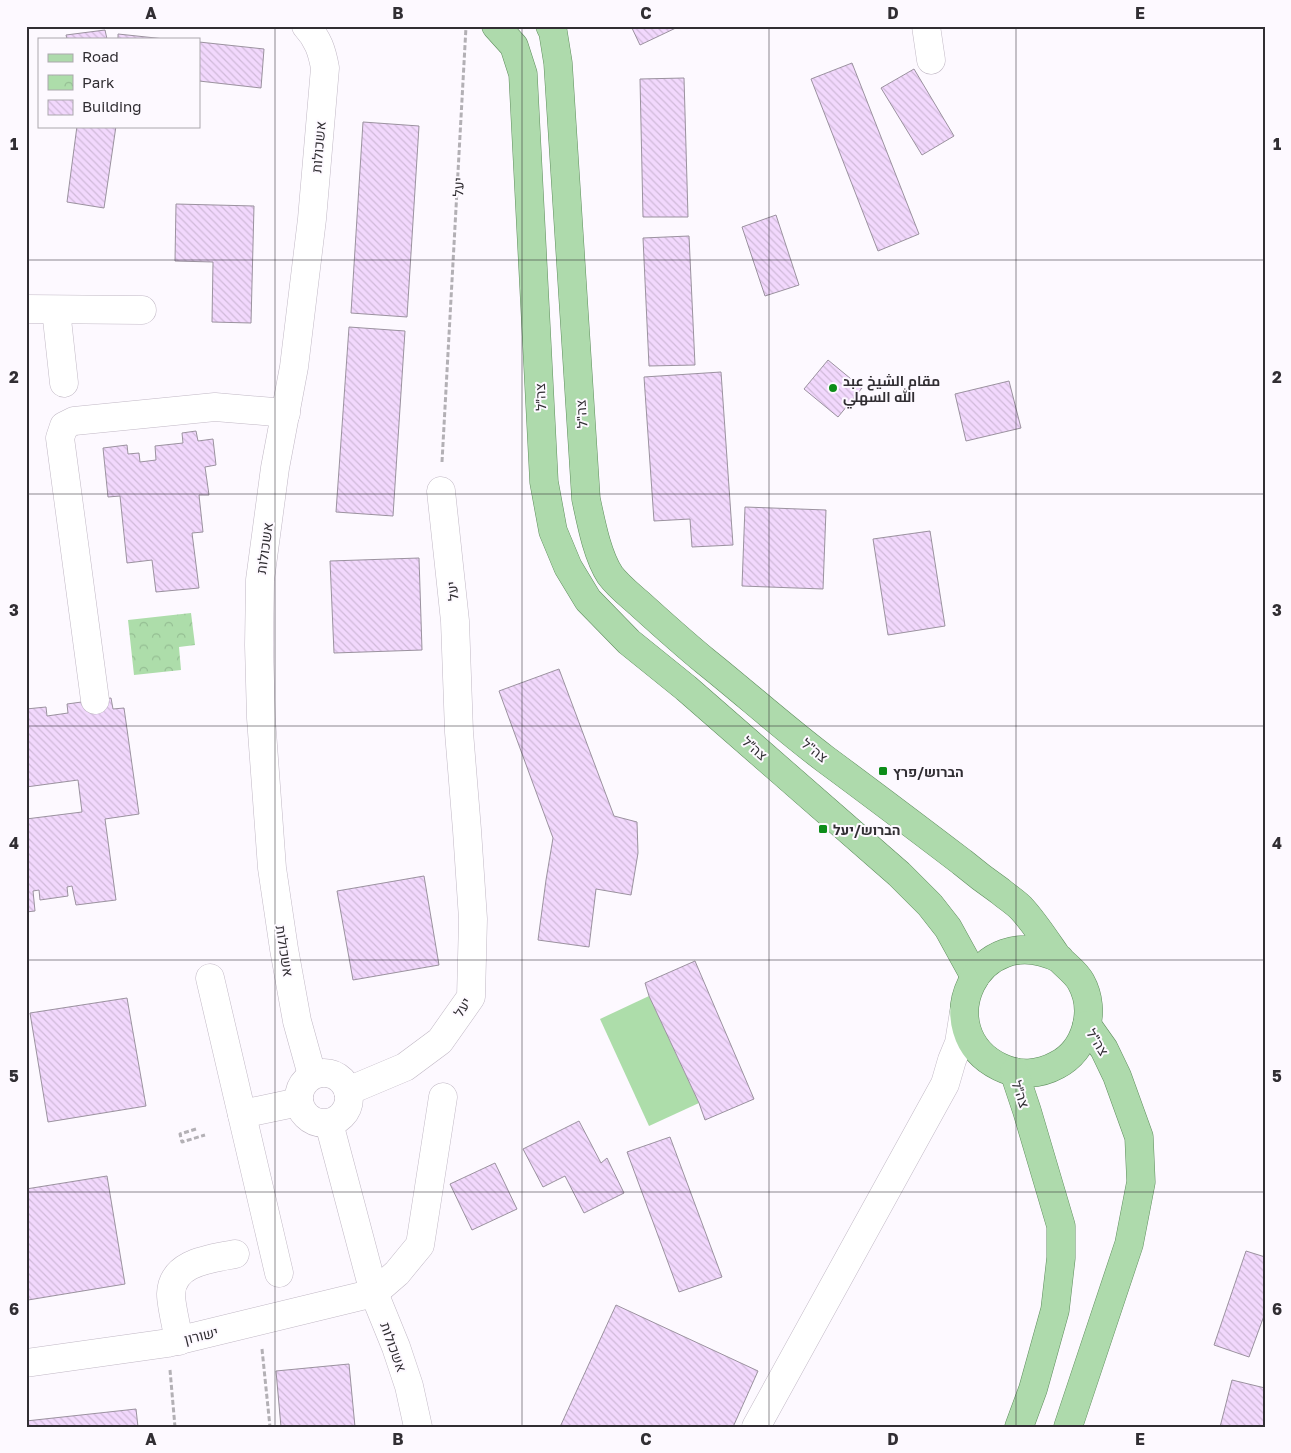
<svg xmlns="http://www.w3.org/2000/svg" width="1291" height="1453" font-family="'Golos Text',Cairo,Heebo,sans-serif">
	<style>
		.park { fill: url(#park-crowns) }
		.pitch { fill: #adddaa }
		.building { fill: url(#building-back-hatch); stroke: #9b929f }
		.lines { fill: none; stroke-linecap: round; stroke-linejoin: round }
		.minor-casing { stroke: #c1b8c5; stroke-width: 29 }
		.major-casing { stroke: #5f8e5e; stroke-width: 29 }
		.path { stroke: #b3b0b5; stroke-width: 3; stroke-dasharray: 5 2.5; stroke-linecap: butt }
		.minor { stroke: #fff; stroke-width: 28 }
		.major { stroke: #aedaac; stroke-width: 28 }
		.grid { fill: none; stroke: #312e33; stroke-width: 1; stroke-opacity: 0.55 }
		.poi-dot { fill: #0d8d19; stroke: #fdf9ff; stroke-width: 2 }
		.labels { text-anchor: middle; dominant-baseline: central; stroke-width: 4; stroke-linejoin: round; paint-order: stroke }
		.street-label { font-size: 14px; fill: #312e33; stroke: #fdf9ff }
		.poi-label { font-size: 14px; font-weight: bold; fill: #312e33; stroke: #fdf9ff; text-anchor: start }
		.neatline { fill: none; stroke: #312e33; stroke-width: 2 }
		.grid-label { font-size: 16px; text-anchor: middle; font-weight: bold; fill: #312e33 }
	</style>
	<defs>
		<pattern id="park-crowns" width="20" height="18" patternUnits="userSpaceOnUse" patternTransform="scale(1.25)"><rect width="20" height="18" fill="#adddaa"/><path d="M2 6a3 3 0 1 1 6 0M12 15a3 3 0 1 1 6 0" fill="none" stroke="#95be93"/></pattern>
		<pattern id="building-back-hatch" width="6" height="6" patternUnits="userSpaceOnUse" patternTransform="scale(1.25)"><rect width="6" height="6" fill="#f2d8fd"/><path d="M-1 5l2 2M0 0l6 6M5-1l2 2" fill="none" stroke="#d0bad9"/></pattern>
	</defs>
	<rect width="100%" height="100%" fill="#fdf9ff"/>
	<polygon class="park" points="191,613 195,645 179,647 181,670 134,675 128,620"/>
	<polygon class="pitch" points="649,996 699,1103 649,1126 600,1019"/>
	<g class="building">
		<polygon points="631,26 680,26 640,45"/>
		<polygon points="105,30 107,39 67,39 66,35"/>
		<polygon points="118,34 165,39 118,39"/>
		<polygon points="199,42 264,49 261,88 199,81"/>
		<polygon points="852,63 919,234 878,251 811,79"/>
		<polygon points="914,69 954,136 922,155 881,88"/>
		<polygon points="684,78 688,217 643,217 640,79"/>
		<polygon points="363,122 419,126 407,317 351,313"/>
		<polygon points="77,126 116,126 104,208 67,202"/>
		<polygon points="176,204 254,206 251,323 212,322 213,262 175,261"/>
		<polygon points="776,215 799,285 765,296 742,227"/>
		<polygon points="689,236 695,365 649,366 643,238"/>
		<polygon points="349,327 405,331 393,516 336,512"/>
		<polygon points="828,360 862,388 838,417 804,389"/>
		<polygon points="721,372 733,545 692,547 690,519 654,521 644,377"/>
		<polygon points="1009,381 1021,428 966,441 955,394"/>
		<polygon points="196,431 198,441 213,439 216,465 205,467 209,495 199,495 203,532 192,533 199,588 156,592 152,560 127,563 120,496 108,497 103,448 127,445 128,454 139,453 140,462 156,460 155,446 183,443 182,433"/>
		<polygon points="745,507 826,510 823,589 742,586"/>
		<polygon points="930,531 945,626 888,635 873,539"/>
		<polygon points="419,558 422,650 334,653 330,561"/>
		<polygon points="559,669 614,816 637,822 638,853 631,895 596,889 589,947 538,940 546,880 553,838 499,691"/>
		<polygon points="111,698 113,709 124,708 139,814 105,819 116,900 76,905 72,886 67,887 68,896 40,900 39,890 33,891 35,911 26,912 26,819 82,812 78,780 26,787 26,709 46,707 47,716 68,713 67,704"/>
		<polygon points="424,876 439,965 353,980 337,891"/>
		<polygon points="695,961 754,1099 705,1120 699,1103 649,996 645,983"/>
		<polygon points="127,998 146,1106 48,1122 30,1013"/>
		<polygon points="579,1121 601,1163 607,1158 624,1193 584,1213 565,1176 543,1187 523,1149"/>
		<polygon points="670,1137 722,1277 679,1292 627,1152"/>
		<polygon points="495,1163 517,1209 472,1230 450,1184"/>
		<polygon points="107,1176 125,1284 28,1300 26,1292 26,1189"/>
		<polygon points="1246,1251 1265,1257 1265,1313 1249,1357 1214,1345"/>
		<polygon points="616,1305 758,1371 733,1427 560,1427"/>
		<polygon points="349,1364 355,1427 281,1427 276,1371"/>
		<polygon points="1232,1380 1265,1388 1265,1427 1220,1427"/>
		<polygon points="136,1409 138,1427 26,1427 26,1421"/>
	</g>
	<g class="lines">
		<defs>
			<g id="minor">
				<path d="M306,26C318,39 322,51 325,68L312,219L294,367L275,468L260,580L259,645L261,718L272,868L284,949L297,1021L312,1075"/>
				<polyline points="926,26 931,60"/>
				<polyline points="26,309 142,310"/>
				<polyline points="56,310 64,383"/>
				<polyline points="95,700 60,438 64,426 74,421 215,407 286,413"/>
				<polyline points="210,978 279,1273"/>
				<circle cx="324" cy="1098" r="25"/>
				<polyline points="348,1091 405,1067 440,1041 471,997 473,919 467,830 459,732 455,621 441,491"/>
				<polyline points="242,1114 299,1102"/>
				<polyline points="329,1123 374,1293 396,1347 409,1386 418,1427"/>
				<path d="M179,1341C177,1328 171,1306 171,1294C172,1262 210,1259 235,1254"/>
				<polyline points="26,1363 168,1343 374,1293 397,1273 420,1245 443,1097"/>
				<polyline points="756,1427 945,1084 952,1060 959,1043 964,1012"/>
			</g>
			<g id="major">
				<polyline points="496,26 514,46 523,74 544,482 553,531 568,567 588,600 629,642 686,688 899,874 930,905 948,928 975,977"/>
				<path d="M550,26L553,32L558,63L586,499C591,522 597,555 610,575C618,586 631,596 641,605C662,624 683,643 705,661C745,693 784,728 825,759C871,793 916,827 962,862C974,872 987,882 1000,891C1007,897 1015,902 1021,908C1034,922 1045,939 1056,955C1064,965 1075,971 1081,982C1097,1011 1086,1050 1057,1065C1039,1075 1018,1076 1000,1067C927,1032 976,917 1060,959"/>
				<polyline points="1014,1072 1027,1111 1061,1226 1061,1258 1055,1310 1033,1389 1019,1427"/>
				<polyline points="1068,1427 1129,1244 1141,1182 1139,1137 1117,1076 1104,1049 1087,1025"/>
			</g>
		</defs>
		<use href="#minor" class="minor-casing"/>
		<use href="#major" class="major-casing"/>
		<g class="path">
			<polyline points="442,462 466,27"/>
			<polyline points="196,1129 180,1134 182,1142 205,1135"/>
			<polyline points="262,1349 270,1427"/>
			<polyline points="170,1370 175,1427"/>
		</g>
		<use href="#minor" class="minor"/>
		<use href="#major" class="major"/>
	</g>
	<path class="grid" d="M275,26V1427M522,26V1427M769,26V1427M1016,26V1427M26,260H1265M26,494H1265M26,726H1265M26,960H1265M26,1192H1265"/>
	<g class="poi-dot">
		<circle cx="833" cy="388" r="5"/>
		<rect x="878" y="766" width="10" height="10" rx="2.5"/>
		<rect x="818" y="824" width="10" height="10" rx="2.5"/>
	</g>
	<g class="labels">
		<g class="street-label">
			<text transform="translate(318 147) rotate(-85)">אשכולות</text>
			<text transform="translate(458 187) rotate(-87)">יעל</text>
			<text transform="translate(540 397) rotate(-93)">צה״ל</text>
			<text transform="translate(581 414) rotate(-94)">צה"ל</text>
			<text transform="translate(264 548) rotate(-82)">אשכולות</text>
			<text transform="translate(452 591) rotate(-96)">יעל</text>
			<text transform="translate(755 748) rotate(41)">צה״ל</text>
			<text transform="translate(815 750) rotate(38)">צה"ל</text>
			<text transform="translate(285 951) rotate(81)">אשכולות</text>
			<text transform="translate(462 1007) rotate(-58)">יעל</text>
			<text transform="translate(1098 1042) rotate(58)">צה"ל</text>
			<text transform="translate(1021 1094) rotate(71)">צה״ל</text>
			<text transform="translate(201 1335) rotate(-14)">ישורון</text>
			<text transform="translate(394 1347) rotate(70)">אשכולות</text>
		</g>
		<g class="poi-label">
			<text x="843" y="380">مقام الشيخ عبد<tspan x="843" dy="16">الله السهلي</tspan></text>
			<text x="893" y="771">הברוש/פרץ</text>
			<text x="833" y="829">הברוש/יעל</text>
		</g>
	</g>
	<rect width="1291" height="1453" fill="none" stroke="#fdf9ff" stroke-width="55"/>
	<rect x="38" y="38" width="162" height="90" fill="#fdf9ff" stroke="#aba8ad"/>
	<rect x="48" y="54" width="25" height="8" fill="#aedaac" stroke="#aba8ad"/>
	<text x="82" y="62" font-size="15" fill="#312e33">Road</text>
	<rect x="48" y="75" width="25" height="15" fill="url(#park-crowns)" stroke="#aba8ad"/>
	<text x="82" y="88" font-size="15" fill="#312e33">Park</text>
	<rect x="48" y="100" width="25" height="15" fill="url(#building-back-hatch)" stroke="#aba8ad"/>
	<text x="82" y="112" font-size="15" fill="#312e33">Building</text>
	<rect x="28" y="28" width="1236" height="1398" class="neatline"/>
	<g class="grid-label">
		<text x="151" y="19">A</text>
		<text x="398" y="19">B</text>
		<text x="646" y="19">C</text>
		<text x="893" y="19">D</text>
		<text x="1140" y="19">E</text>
		<text x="14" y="150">1</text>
		<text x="1277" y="150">1</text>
		<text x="14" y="383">2</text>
		<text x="1277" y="383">2</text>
		<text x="14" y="616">3</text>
		<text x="1277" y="616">3</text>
		<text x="14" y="849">4</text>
		<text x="1277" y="849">4</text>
		<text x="14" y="1082">5</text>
		<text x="1277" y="1082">5</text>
		<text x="14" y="1315">6</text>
		<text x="1277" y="1315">6</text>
		<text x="151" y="1445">A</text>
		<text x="398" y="1445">B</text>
		<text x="646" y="1445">C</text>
		<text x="893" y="1445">D</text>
		<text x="1140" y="1445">E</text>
	</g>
</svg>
